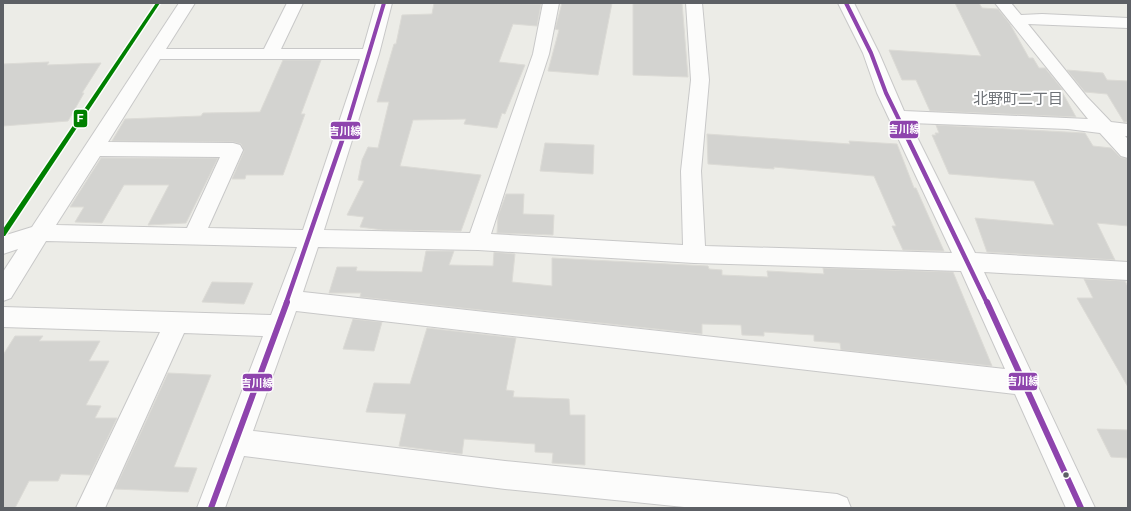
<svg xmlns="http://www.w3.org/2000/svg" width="1131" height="511" font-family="Montserrat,'Noto Sans JP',sans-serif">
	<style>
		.building { fill: #d3d3d0; stroke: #dcdbd6 }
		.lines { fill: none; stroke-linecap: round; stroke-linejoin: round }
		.minor-casing { stroke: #c8c8c8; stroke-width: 2 }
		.minor { fill: #fcfcfb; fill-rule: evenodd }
		.bus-1-far2-casing { stroke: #fff; stroke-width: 6 }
		.bus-1-far1-casing { stroke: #fff; stroke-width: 8 }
		.bus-1-casing { stroke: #fff; stroke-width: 9 }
		.bus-1-far2 { stroke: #8e44ad; stroke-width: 4 }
		.bus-1-far1 { stroke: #8e44ad; stroke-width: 4.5 }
		.bus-1 { stroke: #8e44ad; stroke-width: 6 }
		.rail-1-casing { stroke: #fff; stroke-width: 3 }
		.rail-1 { fill: #008000; fill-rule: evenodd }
		.bus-dot { fill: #5d6065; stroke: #fff; stroke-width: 1.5 }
		.labels { text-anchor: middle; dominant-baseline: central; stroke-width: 4; stroke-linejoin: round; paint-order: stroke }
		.neighbourhood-label { font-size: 15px; fill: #6e7277; stroke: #fff }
		.line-badge { stroke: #fff; stroke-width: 1.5 }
		.badge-label { font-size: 11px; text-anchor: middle; font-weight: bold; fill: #fff }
	</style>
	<rect width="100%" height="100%" fill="#ecece7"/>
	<g class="building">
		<polygon points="434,3 541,4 537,26 513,24 499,62 525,65 505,114 502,113 497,128 464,124 466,119 413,120 400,166 481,175 461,231 383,230 360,227 364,217 347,215 364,181 358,180 362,160 368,147 378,148 389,102 377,102 394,44 396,44 402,15 432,14"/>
		<polygon points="562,3 612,3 598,75 548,71 559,30 555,29"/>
		<polygon points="633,3 682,3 688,77 633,75"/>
		<polygon points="955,3 979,3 982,8 998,9 1010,24 1029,58 1033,58 1039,68 1045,68 1063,90 1061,90 1076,117 930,111 916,80 902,80 889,50 981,56"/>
		<polygon points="283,60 321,60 301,114 305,114 283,175 246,175 245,179 232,179 244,151 241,144 233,142 112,141 125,119 201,116 203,113 260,112"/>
		<polygon points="49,62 47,65 101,63 82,93 84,93 68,121 3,126 3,64"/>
		<polygon points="1067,70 1103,73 1107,80 1128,81 1128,122 1124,122 1107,94 1085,92"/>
		<polygon points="936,125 1085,133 1093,146 1111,148 1120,157 1128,159 1128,226 1097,223 1115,260 987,252 975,218 1054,225 1034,181 949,174 932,135 936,135 935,133 939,133"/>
		<polygon points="707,134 850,144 849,141 897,144 914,188 916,188 944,251 903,250 892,226 896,226 874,176 774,167 774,169 708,164"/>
		<polygon points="545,143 594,145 593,174 540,171"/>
		<polygon points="101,158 218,158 186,223 148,225 169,185 124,185 102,223 75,222 84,207 70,207"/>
		<polygon points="506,194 524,194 523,214 554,215 553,235 497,233 498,216"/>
		<polygon points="426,251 454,251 449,265 493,266 494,252 515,254 512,282 552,286 552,258 708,266 709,269 722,270 722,275 768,277 767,271 824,274 823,268 953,272 992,366 841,350 840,343 814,341 814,335 764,332 764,336 742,335 741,325 702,324 702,334 360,297 361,293 329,293 337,267 357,267 356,271 422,272"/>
		<polygon points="1084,279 1125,281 1128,287 1128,387 1077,298 1093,298"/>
		<polygon points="212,282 253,283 244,304 202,302"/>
		<polygon points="353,319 382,322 374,351 343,349"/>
		<polygon points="427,328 516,338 506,390 514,391 513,397 569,399 570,415 585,415 585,465 552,463 553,453 535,452 535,444 464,439 462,454 399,446 406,414 366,412 374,383 410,384"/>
		<polygon points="15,336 43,336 39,341 100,341 89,361 109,361 86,405 101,406 95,418 117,418 90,475 61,474 58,481 29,481 15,508 3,508 3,355"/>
		<polygon points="168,373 211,375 174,467 197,468 188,492 115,489"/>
		<polygon points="1097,429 1128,430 1128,458 1111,457"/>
	</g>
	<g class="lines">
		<defs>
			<path id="minor" d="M179,3H195L166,49H264L287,3H303L281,49H363L376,3H392L379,54L324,230L470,233L533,54L543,3H559L549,54L491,234L683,245L681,171L691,80L686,3H702L709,80L701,171L705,246L952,253L877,93L863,53L838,3H854L879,53L904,111L1088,119L995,3H1011L1021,15L1042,14L1128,18V28L1028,24L1087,97L1111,122L1128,124V136H1125L1128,139V158L1121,156L1100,133L1068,129L910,123L975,253L1128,262V280L984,272L1095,508H1066L1015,394L296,311L253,431L505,461L837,494L847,498L851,508H694L505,489L244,456L225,508H197L263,336L184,333L105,508H76L160,332L3,327V307L271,315L297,247L46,241L11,298L3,301V272L18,249L3,254V236L32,227ZM160,59H360L303,230L208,228L243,150L240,145L233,143L108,142ZM100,156L220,157L187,228L56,225ZM318,247L478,250L694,263L961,271L1005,369L303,292Z"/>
		</defs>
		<use href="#minor" class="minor-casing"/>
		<use href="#minor" class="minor"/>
		<defs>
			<g id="bus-1-far2">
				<polyline points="846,3 871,53 886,93 907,136"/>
				<polyline points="344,136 384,3"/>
			</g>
			<g id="bus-1-far1">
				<polyline points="906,135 987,303"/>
				<polyline points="286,303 344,135"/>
			</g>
			<g id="bus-1">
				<polyline points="987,302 1081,508"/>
				<polyline points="211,508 287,302"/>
			</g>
		</defs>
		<use href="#bus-1-far2" class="bus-1-far2-casing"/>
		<use href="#bus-1-far1" class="bus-1-far1-casing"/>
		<use href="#bus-1" class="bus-1-casing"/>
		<use href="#bus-1-far2" class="bus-1-far2"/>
		<use href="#bus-1-far1" class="bus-1-far1"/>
		<use href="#bus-1" class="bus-1"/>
		<defs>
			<polygon id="rail-1" points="156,3 160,3 5,236 3,236 3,229"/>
		</defs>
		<use href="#rail-1" class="rail-1-casing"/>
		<use href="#rail-1" class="rail-1"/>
	</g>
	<circle class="bus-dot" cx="1066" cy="475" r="3.5"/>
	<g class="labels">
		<g class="neighbourhood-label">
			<text x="1018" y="98">北野町二丁目</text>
		</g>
	</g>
	<g class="line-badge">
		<rect x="73" y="109" width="15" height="19" rx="4" fill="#008000"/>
		<rect x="889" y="120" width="30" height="19" rx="4" fill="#8e44ad"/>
		<rect x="330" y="121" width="31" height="19" rx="4" fill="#8e44ad"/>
		<rect x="1008" y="372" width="30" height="19" rx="4" fill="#8e44ad"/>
		<rect x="242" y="373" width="31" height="19" rx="4" fill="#8e44ad"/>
	</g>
	<g class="badge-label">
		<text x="80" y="122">F</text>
		<text x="904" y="133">吉川線</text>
		<text x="345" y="135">吉川線</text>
		<text x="1023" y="385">吉川線</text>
		<text x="257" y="387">吉川線</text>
	</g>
	<rect width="1131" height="511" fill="none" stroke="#5d6065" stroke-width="8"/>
</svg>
